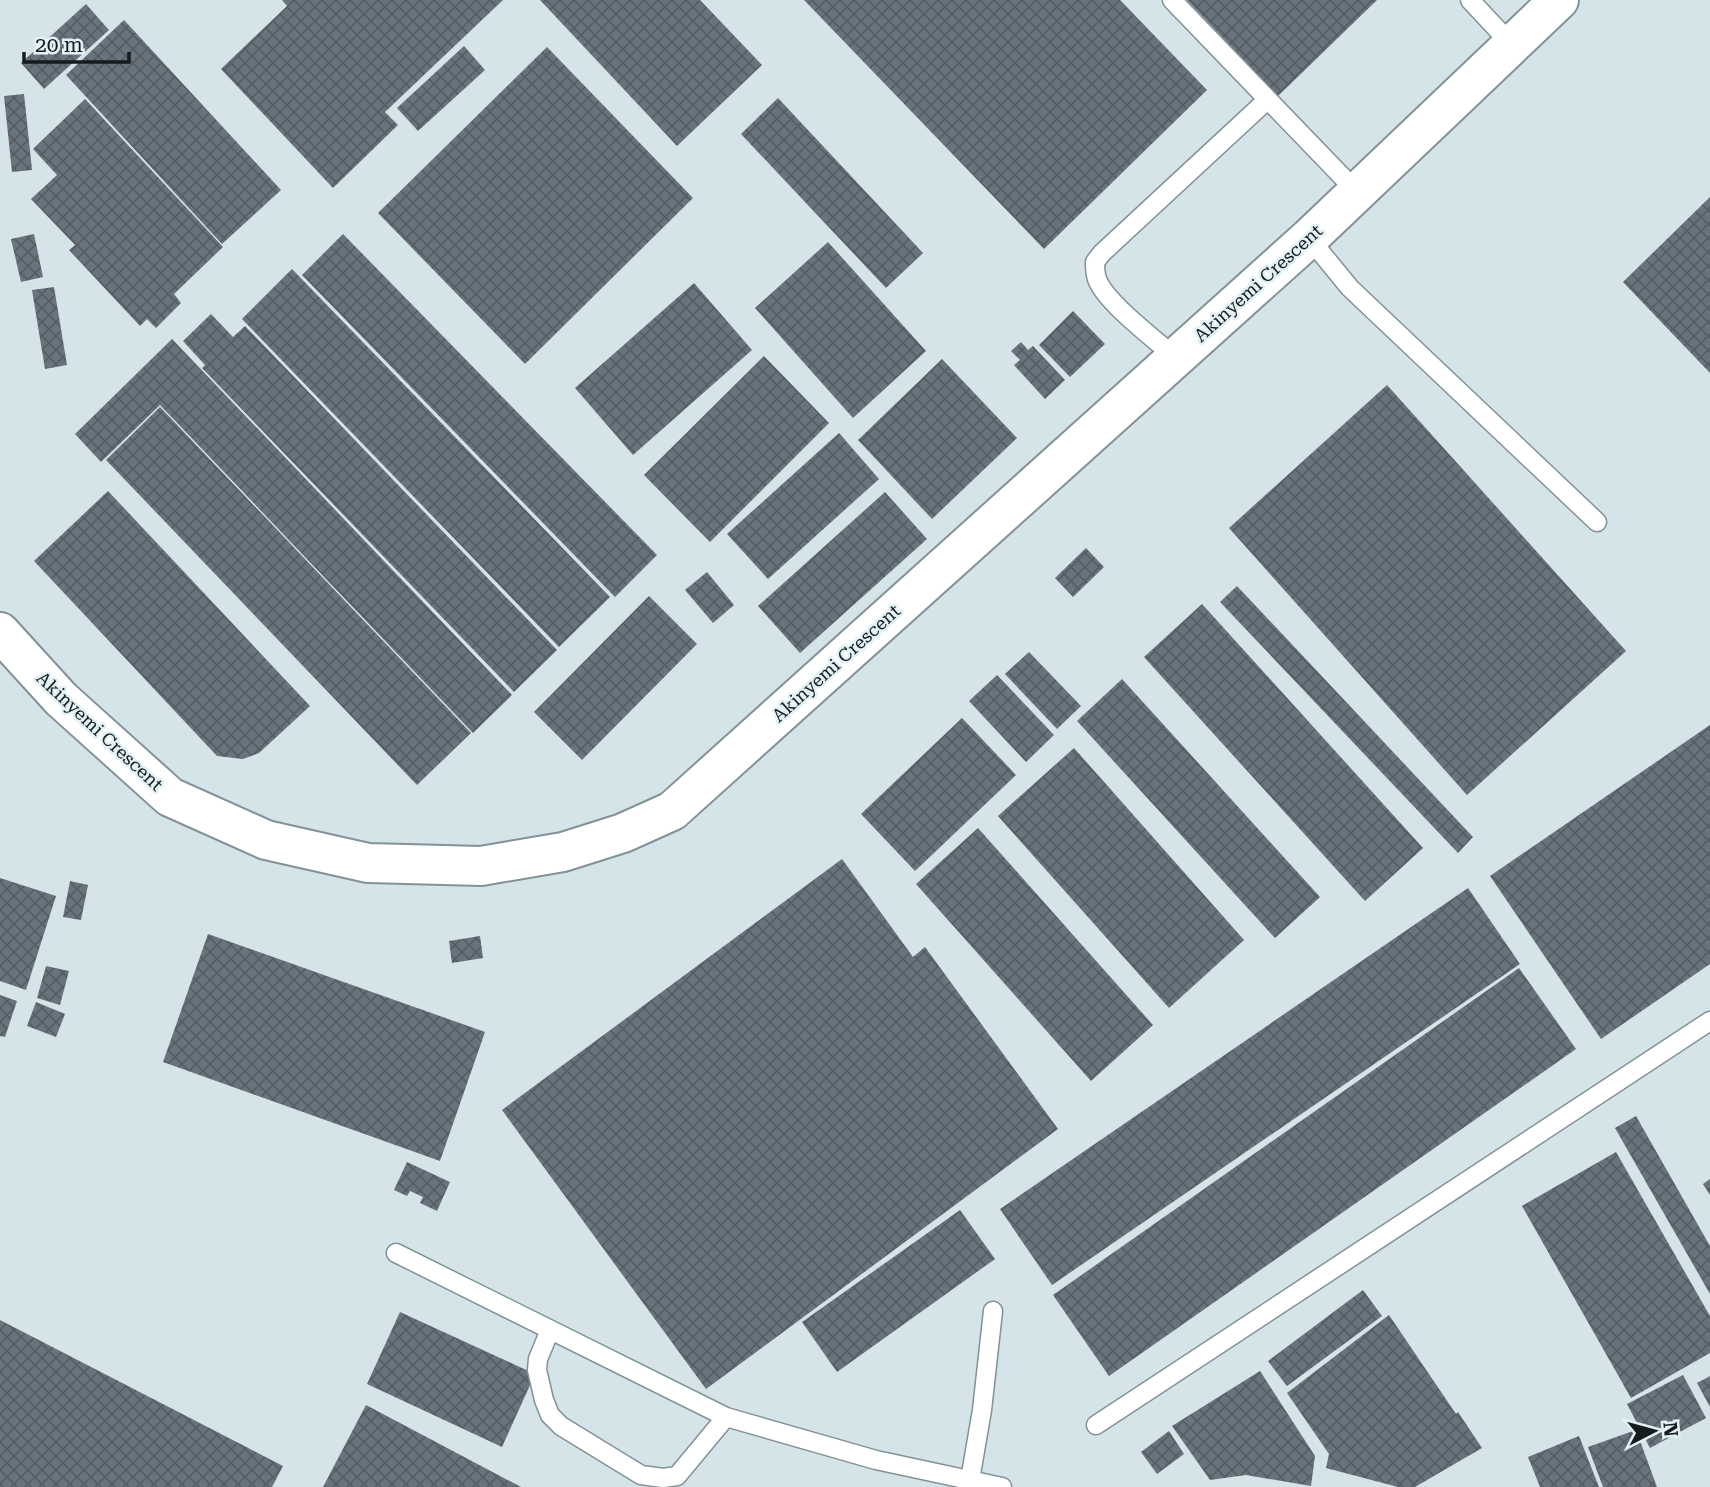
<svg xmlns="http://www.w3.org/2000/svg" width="1710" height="1487" font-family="'Roboto Serif',serif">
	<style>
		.building { fill: url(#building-cross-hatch) }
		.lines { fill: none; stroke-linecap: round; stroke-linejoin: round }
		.service-casing { stroke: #829296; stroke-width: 21 }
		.tertiary-casing { stroke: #829296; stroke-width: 42 }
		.service { stroke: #fff; stroke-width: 18 }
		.tertiary { stroke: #fff; stroke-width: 38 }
		.labels { text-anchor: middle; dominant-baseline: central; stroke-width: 5; stroke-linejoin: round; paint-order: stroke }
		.street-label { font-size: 18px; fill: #161c1e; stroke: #e1f1f6 }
	</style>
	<defs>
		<pattern id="building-cross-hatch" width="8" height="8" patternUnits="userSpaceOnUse" patternTransform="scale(1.75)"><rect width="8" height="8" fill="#68737b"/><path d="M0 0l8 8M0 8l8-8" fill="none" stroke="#555e64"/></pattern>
	</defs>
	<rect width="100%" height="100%" fill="#d4e4e9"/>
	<g class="building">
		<polygon points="282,0 503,0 385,112 398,125 333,188 221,69 287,6"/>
		<polygon points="540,0 700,0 762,65 677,146"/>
		<polygon points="804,0 1120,0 1207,90 1044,249"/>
		<polygon points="1187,0 1377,0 1278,96"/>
		<polygon points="86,4 109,30 44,89 21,63"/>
		<polygon points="124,20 281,190 222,244 66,75"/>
		<polygon points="464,46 485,70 418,131 397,108"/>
		<polygon points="547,47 693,198 525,364 378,213"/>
		<polygon points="24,94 32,170 12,172 4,96"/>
		<polygon points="778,98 923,253 886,288 741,134"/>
		<polygon points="85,99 223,247 174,294 181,303 156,328 147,319 140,326 69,250 75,245 31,199 57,175 33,149"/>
		<polygon points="1710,197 1710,373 1623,282"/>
		<polygon points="34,234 43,277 21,282 11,239"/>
		<polygon points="343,234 657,555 615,597 302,275"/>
		<polygon points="828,242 926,351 853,418 755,308"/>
		<polygon points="292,269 610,597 559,647 242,319"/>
		<polygon points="694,283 752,350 633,455 575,388"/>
		<polygon points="54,287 67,365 45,369 32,290"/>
		<polygon points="1073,311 1105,344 1070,377 1039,345"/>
		<polygon points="211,314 233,337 245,326 557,650 514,692 202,368 205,365 183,341"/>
		<polygon points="172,339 512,695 473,733 160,405 101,462 75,434"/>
		<polygon points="1021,342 1028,350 1033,346 1065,380 1045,399 1014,365 1020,360 1011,351"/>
		<polygon points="764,356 829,423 710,542 644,475"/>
		<polygon points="942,359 1017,438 932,519 858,440"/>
		<polygon points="1387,385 1626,651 1467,795 1229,528"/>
		<polygon points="160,407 471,733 417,785 106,460"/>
		<polygon points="839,433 879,479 768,579 727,534"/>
		<polygon points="108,491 310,706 259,753 243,759 217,756 34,561"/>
		<polygon points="885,492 927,539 800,653 758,606"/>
		<polygon points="1086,548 1104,567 1073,597 1055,578"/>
		<polygon points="707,572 734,605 713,623 685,590"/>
		<polygon points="1237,586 1473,837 1458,853 1220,602"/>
		<polygon points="649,596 697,644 582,760 534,712"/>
		<polygon points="1202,604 1423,848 1365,901 1144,657"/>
		<polygon points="1029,652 1081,706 1057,729 1005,674"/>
		<polygon points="997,675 1054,735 1026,762 969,701"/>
		<polygon points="1122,679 1320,897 1275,938 1077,721"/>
		<polygon points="962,718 1016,775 915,871 861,814"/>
		<polygon points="1710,725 1710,964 1601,1039 1490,876"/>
		<polygon points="1074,748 1244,940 1169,1008 998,816"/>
		<polygon points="978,828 1153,1025 1091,1081 916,884"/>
		<polygon points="842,859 913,957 925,947 1058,1129 706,1389 502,1110"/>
		<polygon points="0,878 56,896 26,990 0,981"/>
		<polygon points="70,881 88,885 81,920 63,917"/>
		<polygon points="1468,888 1520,964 1052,1285 1000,1209"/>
		<polygon points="208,934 485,1032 440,1161 163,1062"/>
		<polygon points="480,936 483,958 452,963 449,941"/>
		<polygon points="46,966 69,971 60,1005 37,998"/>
		<polygon points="1519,968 1576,1049 1109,1376 1053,1295"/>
		<polygon points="0,995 17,1001 5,1037 0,1036"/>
		<polygon points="36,1002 65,1014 56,1037 27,1026"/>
		<polygon points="1636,1116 1710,1246 1710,1294 1615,1128"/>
		<polygon points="1616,1152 1710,1316 1710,1353 1631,1398 1522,1206"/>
		<polygon points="407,1162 450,1182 437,1211 420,1203 423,1197 410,1191 407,1196 394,1190"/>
		<polygon points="1710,1179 1710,1195 1703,1184"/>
		<polygon points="960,1210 995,1259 837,1372 802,1322"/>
		<polygon points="1363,1290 1382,1316 1287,1386 1268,1361"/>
		<polygon points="400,1312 535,1374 502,1447 367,1384"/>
		<polygon points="1389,1315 1456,1414 1458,1412 1482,1448 1415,1487 1398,1487 1326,1468 1329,1454 1287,1393"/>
		<polygon points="0,1320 283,1466 272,1487 0,1487"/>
		<polygon points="1260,1371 1315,1456 1311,1486 1246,1475 1210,1480 1172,1426"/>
		<polygon points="1683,1375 1706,1418 1650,1448 1627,1404"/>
		<polygon points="1710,1376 1710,1407 1697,1383"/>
		<polygon points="366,1405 521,1487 323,1487"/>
		<polygon points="1636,1430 1657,1487 1603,1487 1588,1447"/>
		<polygon points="1169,1431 1184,1454 1157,1474 1141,1452"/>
		<polygon points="1579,1436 1599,1487 1540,1487 1528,1457"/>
	</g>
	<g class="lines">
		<defs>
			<g id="service">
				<polyline points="1172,0 1357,192"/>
				<polyline points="1470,0 1512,45"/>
				<polyline points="1309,238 1350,288 1597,522"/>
				<path d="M1176,358C1156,340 1105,302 1097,279C1095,273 1095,267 1095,262L1102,253L1267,100"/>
				<polyline points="396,1253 726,1417 876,1460 1002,1487"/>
				<polyline points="550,1330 538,1359 537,1370 544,1400 550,1415 561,1426 641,1475 663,1478 677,1476 726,1417"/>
				<polyline points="1096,1425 1710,1021"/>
				<polyline points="970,1480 982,1410 993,1311"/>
			</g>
			<polyline id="tertiary" points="0,632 61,699 170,797 266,840 368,863 481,866 563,852 623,833 672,811 1309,238 1559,0"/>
		</defs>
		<use href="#service" class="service-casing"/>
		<use href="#tertiary" class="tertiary-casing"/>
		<use href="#service" class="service"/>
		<use href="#tertiary" class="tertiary"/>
	</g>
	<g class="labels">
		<g class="street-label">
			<text transform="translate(1258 283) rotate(-42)">Akinyemi Crescent</text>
			<text transform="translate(836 663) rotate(-42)">Akinyemi Crescent</text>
			<text transform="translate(100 731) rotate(43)">Akinyemi Crescent</text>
		</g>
	</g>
	<g transform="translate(1654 1431) rotate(84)" stroke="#e1f1f6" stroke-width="5" paint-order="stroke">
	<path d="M0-5L12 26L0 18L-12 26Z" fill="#161c1e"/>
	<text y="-10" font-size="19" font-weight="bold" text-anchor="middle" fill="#161c1e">N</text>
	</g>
	<path d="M24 52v10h105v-10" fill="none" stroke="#161c1e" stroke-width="3.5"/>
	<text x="35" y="52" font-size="21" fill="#161c1e" stroke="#e1f1f6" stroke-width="5" paint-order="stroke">20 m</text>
</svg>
